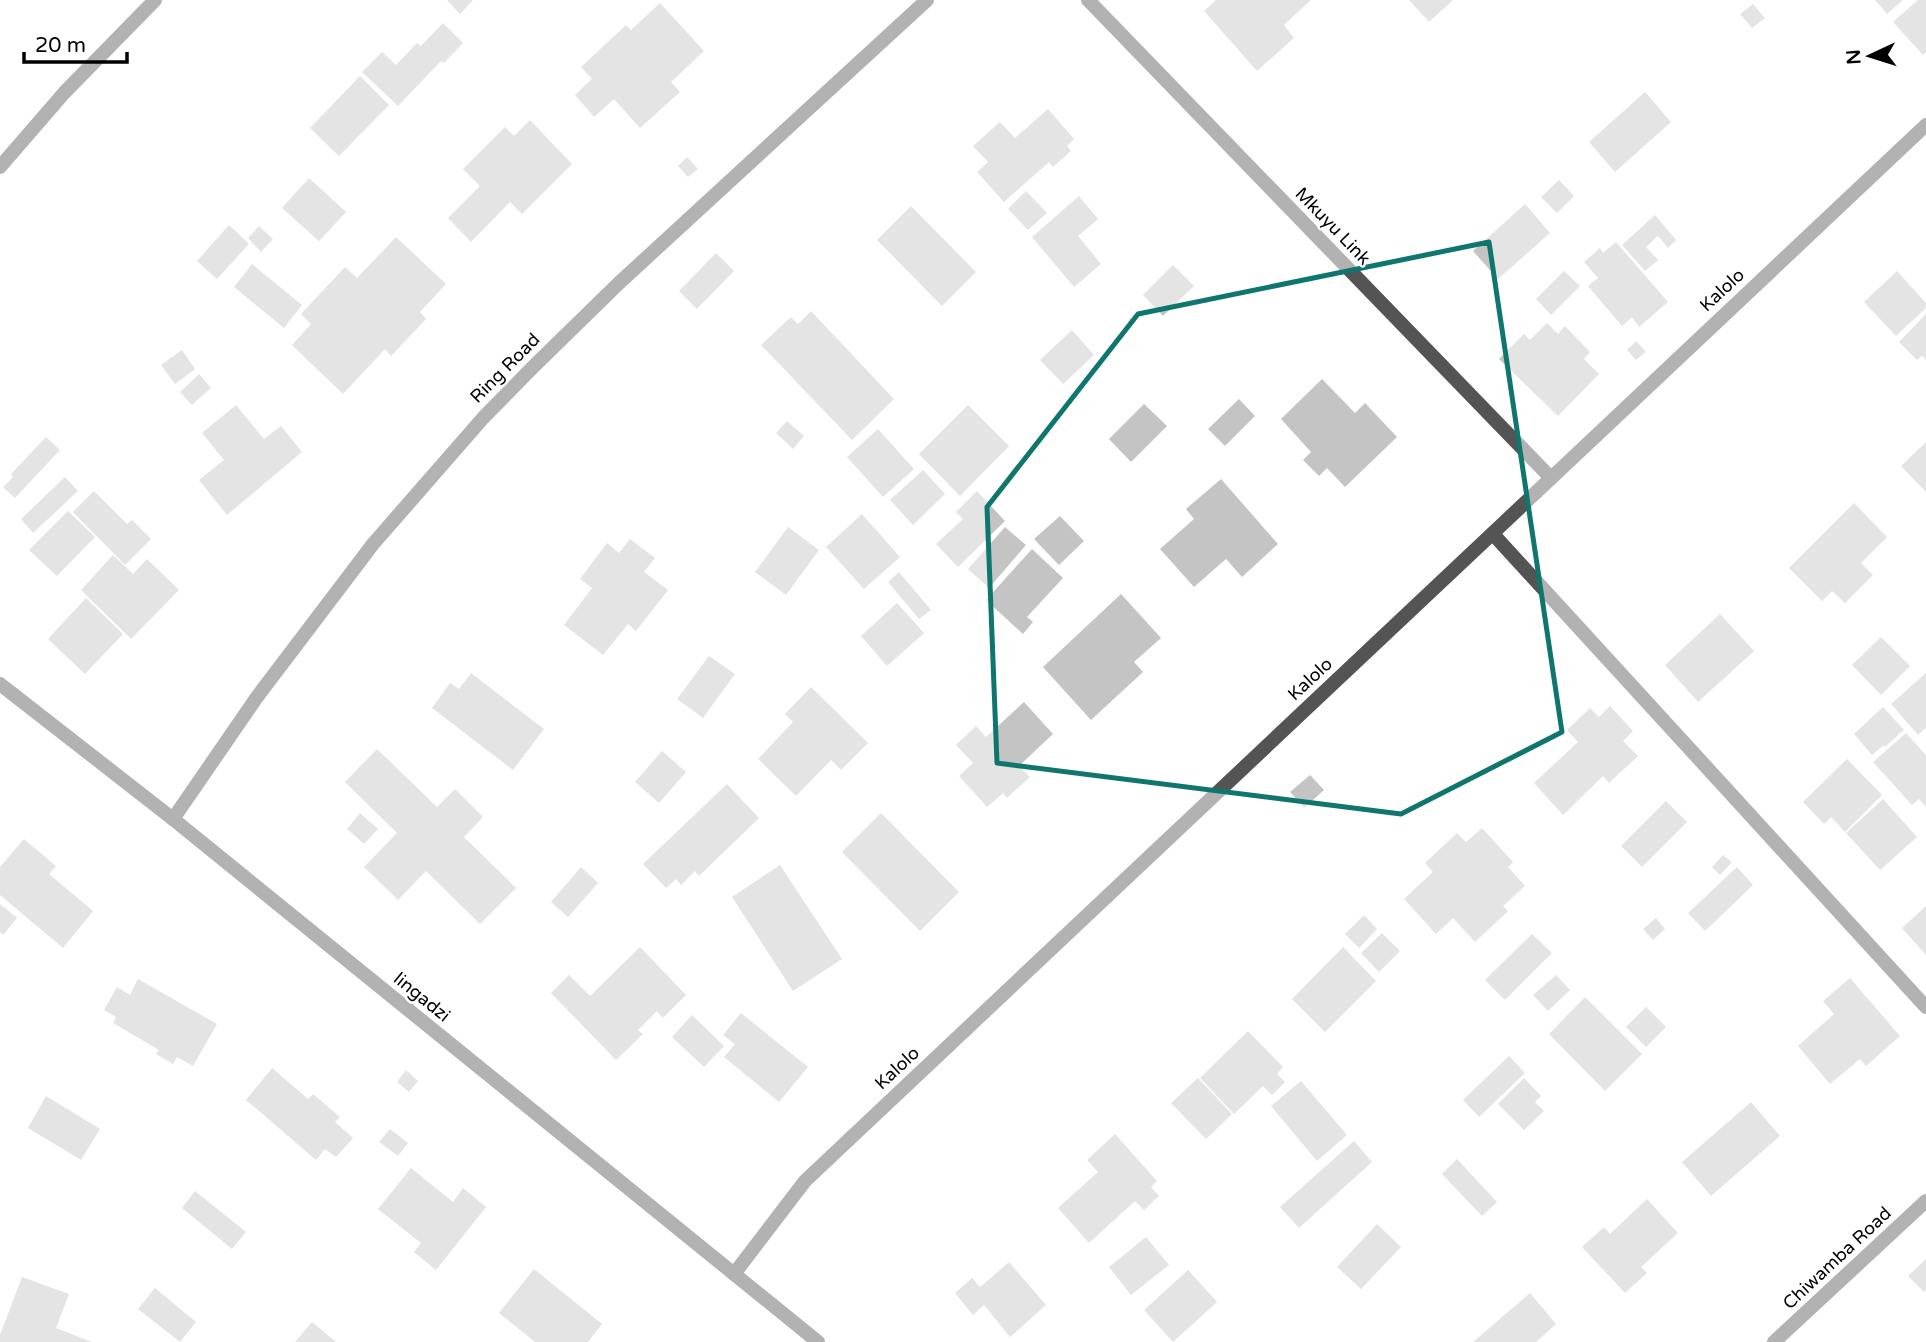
<svg xmlns="http://www.w3.org/2000/svg" width="1926" height="1342" font-family="'Varela Round',sans-serif">
	<style>
		.building { fill: #c4c4c4 }
		.lines { fill: none; stroke-linecap: round; stroke-linejoin: round }
		.street { stroke: #545454; stroke-width: 14 }
		.marked { fill: none; stroke: #0f766e; stroke-width: 5; stroke-linejoin: round }
		.labels { text-anchor: middle; dominant-baseline: central; stroke-width: 5; stroke-linejoin: round; paint-order: stroke }
		.street-label { font-size: 18px; fill: #000; stroke: #fff }
	</style>
	<rect width="100%" height="100%" fill="#fff"/>
	<g class="building">
		<polygon points="447,0 473,0 460,14"/>
		<polygon points="1216,0 1311,0 1284,25 1294,38 1257,71 1204,11"/>
		<polygon points="1409,0 1453,0 1429,22"/>
		<polygon points="1875,0 1903,0 1887,14"/>
		<polygon points="1918,0 1926,0 1926,52 1923,55 1893,22"/>
		<polygon points="660,3 704,51 671,82 680,92 640,128 614,99 594,117 575,95 592,79 581,67 626,25 631,30"/>
		<polygon points="1753,4 1765,18 1752,28 1740,14"/>
		<polygon points="443,23 463,43 444,63 441,61 398,106 362,72 382,52 396,65 417,43 421,46"/>
		<polygon points="360,76 389,105 339,156 310,128"/>
		<polygon points="1645,92 1671,122 1615,172 1589,142"/>
		<polygon points="1048,109 1074,139 1067,146 1071,151 1053,167 1049,162 1004,202 977,172 988,162 973,146 1000,122 1015,138"/>
		<polygon points="530,120 572,164 522,214 510,202 471,242 448,218 480,186 463,169 505,127 514,136"/>
		<polygon points="687,157 698,169 688,177 678,166"/>
		<polygon points="309,178 346,212 319,241 282,208"/>
		<polygon points="1559,180 1574,196 1557,213 1541,197"/>
		<polygon points="1026,191 1047,213 1028,230 1008,209"/>
		<polygon points="1079,196 1098,219 1078,236 1101,264 1074,287 1032,237"/>
		<polygon points="1525,204 1550,233 1498,279 1473,251"/>
		<polygon points="911,206 976,272 942,306 877,240"/>
		<polygon points="1655,215 1676,240 1668,248 1658,236 1646,247 1658,260 1645,271 1622,245"/>
		<polygon points="229,225 249,244 217,279 197,261"/>
		<polygon points="259,226 273,239 261,252 248,238"/>
		<polygon points="396,237 446,284 420,312 426,319 391,356 385,349 343,394 292,345 311,324 301,314 345,267 357,278"/>
		<polygon points="1616,242 1668,302 1639,327 1632,317 1622,326 1588,286 1598,278 1584,262 1600,248 1603,253"/>
		<polygon points="716,253 734,271 697,309 679,291"/>
		<polygon points="252,264 302,305 284,328 234,287"/>
		<polygon points="1173,265 1194,286 1163,316 1143,295"/>
		<polygon points="1564,271 1580,286 1551,315 1536,299"/>
		<polygon points="1897,271 1926,303 1926,308 1896,336 1864,302"/>
		<polygon points="811,311 894,399 852,440 761,345 791,317 798,324"/>
		<polygon points="1926,314 1926,360 1922,356 1917,360 1899,342"/>
		<polygon points="1547,323 1558,334 1565,326 1590,352 1584,359 1599,374 1558,416 1499,359 1524,334 1530,340"/>
		<polygon points="1072,330 1094,355 1063,384 1040,360"/>
		<polygon points="1636,341 1646,352 1636,360 1627,350"/>
		<polygon points="182,350 195,369 175,384 161,365"/>
		<polygon points="199,374 211,388 192,405 180,392"/>
		<polygon points="1322,379 1355,413 1365,403 1397,437 1345,487 1327,468 1319,476 1303,460 1311,452 1281,419"/>
		<polygon points="1239,399 1255,416 1225,446 1208,429"/>
		<polygon points="1144,404 1167,426 1131,462 1109,439"/>
		<polygon points="236,405 264,439 281,426 302,452 227,515 199,480 224,460 202,433"/>
		<polygon points="968,405 1009,446 960,496 919,454"/>
		<polygon points="787,421 804,436 793,449 776,433"/>
		<polygon points="878,429 914,469 883,497 847,457"/>
		<polygon points="46,437 60,450 15,498 3,487 13,477 11,474"/>
		<polygon points="1926,442 1926,492 1901,466"/>
		<polygon points="923,470 945,494 913,525 890,500"/>
		<polygon points="65,477 78,491 33,533 21,519"/>
		<polygon points="1221,479 1278,544 1242,577 1226,559 1194,587 1160,549 1194,519 1186,509"/>
		<polygon points="94,491 127,524 132,520 151,539 125,565 73,512"/>
		<polygon points="977,491 1005,521 958,567 936,544 963,519 956,512"/>
		<polygon points="1854,503 1887,537 1861,563 1873,575 1845,603 1832,591 1822,601 1789,568"/>
		<polygon points="68,511 95,537 57,576 29,550"/>
		<polygon points="862,514 900,557 864,589 826,547"/>
		<polygon points="1060,516 1084,541 1059,565 1034,539"/>
		<polygon points="788,527 819,550 786,595 755,572"/>
		<polygon points="1005,527 1026,545 989,588 968,569"/>
		<polygon points="630,539 655,558 644,572 668,590 636,631 628,624 603,655 564,625 592,588 580,579 607,543 619,553"/>
		<polygon points="1032,549 1063,578 1027,617 1033,622 1023,634 986,600"/>
		<polygon points="113,555 133,574 147,559 179,590 131,639 81,590"/>
		<polygon points="899,572 931,610 919,619 888,582"/>
		<polygon points="1121,594 1161,638 1134,662 1143,672 1091,720 1043,667"/>
		<polygon points="86,598 123,634 85,674 48,639"/>
		<polygon points="897,603 924,633 887,666 861,636"/>
		<polygon points="1720,614 1754,651 1698,702 1665,665"/>
		<polygon points="1881,637 1910,666 1881,695 1852,665"/>
		<polygon points="709,656 735,674 703,718 677,699"/>
		<polygon points="471,673 544,729 513,770 432,708 450,683 459,689"/>
		<polygon points="1926,673 1926,728 1918,735 1891,704"/>
		<polygon points="811,687 868,743 841,770 831,760 796,796 758,759 793,722 785,714"/>
		<polygon points="1024,702 1053,734 1019,766 1030,777 1007,798 1003,793 987,807 959,776 973,763 956,745 976,726 986,737"/>
		<polygon points="1610,706 1633,731 1623,741 1638,756 1609,783 1603,776 1563,815 1534,783 1578,742 1567,730 1590,708 1599,717"/>
		<polygon points="1883,707 1904,730 1885,747 1884,745 1872,755 1854,734"/>
		<polygon points="1906,733 1926,755 1926,807 1919,799 1912,805 1873,762"/>
		<polygon points="377,749 437,807 455,789 483,817 464,837 516,888 480,924 426,871 398,900 364,867 397,833 345,782"/>
		<polygon points="662,751 686,772 659,803 635,782"/>
		<polygon points="1847,759 1882,795 1845,832 1831,817 1824,824 1803,802"/>
		<polygon points="1310,775 1324,790 1304,808 1290,792"/>
		<polygon points="727,784 759,818 699,876 695,871 681,885 676,879 666,888 643,864"/>
		<polygon points="1883,799 1917,837 1880,870 1846,833"/>
		<polygon points="1666,801 1687,822 1642,867 1621,846"/>
		<polygon points="360,813 378,829 364,844 347,829"/>
		<polygon points="881,813 959,892 920,931 842,852"/>
		<polygon points="1482,828 1513,862 1508,867 1525,886 1503,906 1508,911 1475,942 1453,918 1436,934 1404,899 1433,872 1425,863 1457,833 1466,842"/>
		<polygon points="24,839 56,866 49,874 93,911 63,948 0,895 0,867"/>
		<polygon points="1723,855 1732,862 1720,875 1712,867"/>
		<polygon points="780,865 842,959 793,991 732,897"/>
		<polygon points="581,867 598,883 568,917 551,902"/>
		<polygon points="1737,867 1753,885 1705,931 1688,913"/>
		<polygon points="0,904 17,918 3,935 0,932"/>
		<polygon points="1926,906 1926,955 1902,928"/>
		<polygon points="1364,915 1377,929 1359,948 1345,934"/>
		<polygon points="1656,918 1665,929 1653,940 1643,929"/>
		<polygon points="1382,933 1400,951 1379,972 1361,953"/>
		<polygon points="1532,934 1552,953 1505,1000 1485,980"/>
		<polygon points="640,947 686,995 663,1018 657,1011 638,1030 643,1034 616,1060 551,993 569,975 590,996"/>
		<polygon points="1343,947 1376,981 1325,1032 1292,999"/>
		<polygon points="1556,975 1570,990 1548,1011 1533,995"/>
		<polygon points="1850,978 1900,1036 1866,1066 1860,1059 1830,1084 1798,1046 1834,1014 1823,1001"/>
		<polygon points="138,979 217,1024 193,1066 177,1057 173,1064 156,1054 159,1050 113,1023 116,1017 104,1010 117,987 130,995"/>
		<polygon points="1585,997 1642,1054 1605,1091 1549,1034"/>
		<polygon points="1646,1007 1666,1027 1646,1047 1626,1027"/>
		<polygon points="741,1013 808,1067 779,1102 724,1057 735,1044 723,1035"/>
		<polygon points="692,1015 724,1046 704,1067 672,1037"/>
		<polygon points="1248,1031 1283,1067 1277,1074 1285,1082 1272,1095 1263,1086 1234,1114 1200,1078"/>
		<polygon points="1509,1056 1525,1073 1479,1117 1463,1100"/>
		<polygon points="272,1068 308,1099 313,1094 340,1117 335,1122 353,1138 336,1157 325,1149 316,1160 246,1100"/>
		<polygon points="406,1070 418,1081 409,1092 397,1082"/>
		<polygon points="1198,1078 1232,1114 1206,1139 1171,1103"/>
		<polygon points="1524,1078 1541,1096 1535,1102 1544,1111 1524,1130 1498,1104"/>
		<polygon points="1301,1081 1347,1135 1317,1161 1271,1106"/>
		<polygon points="46,1096 100,1129 81,1160 28,1128"/>
		<polygon points="1751,1102 1780,1136 1711,1196 1682,1162"/>
		<polygon points="390,1129 408,1143 398,1156 379,1142"/>
		<polygon points="1115,1134 1157,1181 1151,1187 1159,1196 1144,1210 1135,1201 1089,1243 1058,1208 1098,1172 1087,1160"/>
		<polygon points="1354,1141 1372,1162 1299,1228 1280,1207"/>
		<polygon points="1457,1159 1497,1202 1482,1216 1442,1174"/>
		<polygon points="411,1168 453,1202 463,1188 486,1207 436,1270 414,1252 421,1243 378,1209"/>
		<polygon points="195,1191 246,1232 232,1249 182,1208"/>
		<polygon points="1647,1199 1678,1233 1641,1267 1647,1273 1625,1293 1582,1247 1604,1227 1610,1234"/>
		<polygon points="1377,1224 1401,1247 1361,1289 1337,1267"/>
		<polygon points="1146,1237 1169,1265 1131,1295 1109,1267"/>
		<polygon points="1926,1259 1926,1290 1924,1292 1908,1276"/>
		<polygon points="1009,1262 1046,1305 1010,1337 984,1305 973,1315 955,1293 972,1278 980,1287"/>
		<polygon points="534,1269 602,1324 588,1342 535,1342 499,1313"/>
		<polygon points="1188,1270 1217,1302 1173,1342 1144,1310"/>
		<polygon points="22,1277 69,1294 56,1328 92,1342 0,1342 0,1335"/>
		<polygon points="155,1288 196,1322 180,1342 138,1309"/>
		<polygon points="1530,1293 1556,1324 1536,1342 1473,1342"/>
		<polygon points="312,1322 336,1342 295,1342"/>
	</g>
	<g class="lines">
		<g class="street">
			<polyline points="1088,0 1551,478"/>
			<polyline points="0,167 64,93 155,0"/>
			<polyline points="1493,534 1926,1007"/>
			<polyline points="0,684 173,819 818,1342"/>
			<polyline points="173,819 257,697 373,544 483,418 532,368 619,283 927,0"/>
			<polyline points="734,1274 805,1181 1926,125"/>
			<polyline points="1774,1342 1926,1201"/>
		</g>
	</g>
	<path d="M0 0H1926V1342H0ZM1489,242L1562,732L1401,814L997,763L987,507L1138,314Z" fill="#fff" fill-opacity=".55" fill-rule="evenodd"/>
	<path class="marked" d="M1489,242L1562,732L1401,814L997,763L987,507L1138,314Z"/>
	<g class="labels">
		<g class="street-label">
			<text transform="translate(1333 226) rotate(46)">Mkuyu Link</text>
			<text transform="translate(1722 290) rotate(-43)">Kalolo</text>
			<text transform="translate(505 368) rotate(-45)">Ring Road</text>
			<text transform="translate(1310 679) rotate(-43)">Kalolo</text>
			<text transform="translate(422 997) rotate(39)">lingadzi</text>
			<text transform="translate(897 1068) rotate(-43)">Kalolo</text>
			<text transform="translate(1837 1258) rotate(-43)">Chiwamba Road</text>
		</g>
	</g>
	<g transform="translate(1870 56) rotate(266)" stroke="#ffffff" stroke-width="5" paint-order="stroke">
	<path d="M0-5L12 26L0 18L-12 26Z" fill="#000000"/>
	<text y="-10" font-size="19" font-weight="bold" text-anchor="middle" fill="#000000">N</text>
	</g>
	<path d="M24 52v10h103v-10" fill="none" stroke="#000000" stroke-width="3.5"/>
	<text x="35" y="52" font-size="21" fill="#000000" stroke="#ffffff" stroke-width="5" paint-order="stroke">20 m</text>
</svg>
